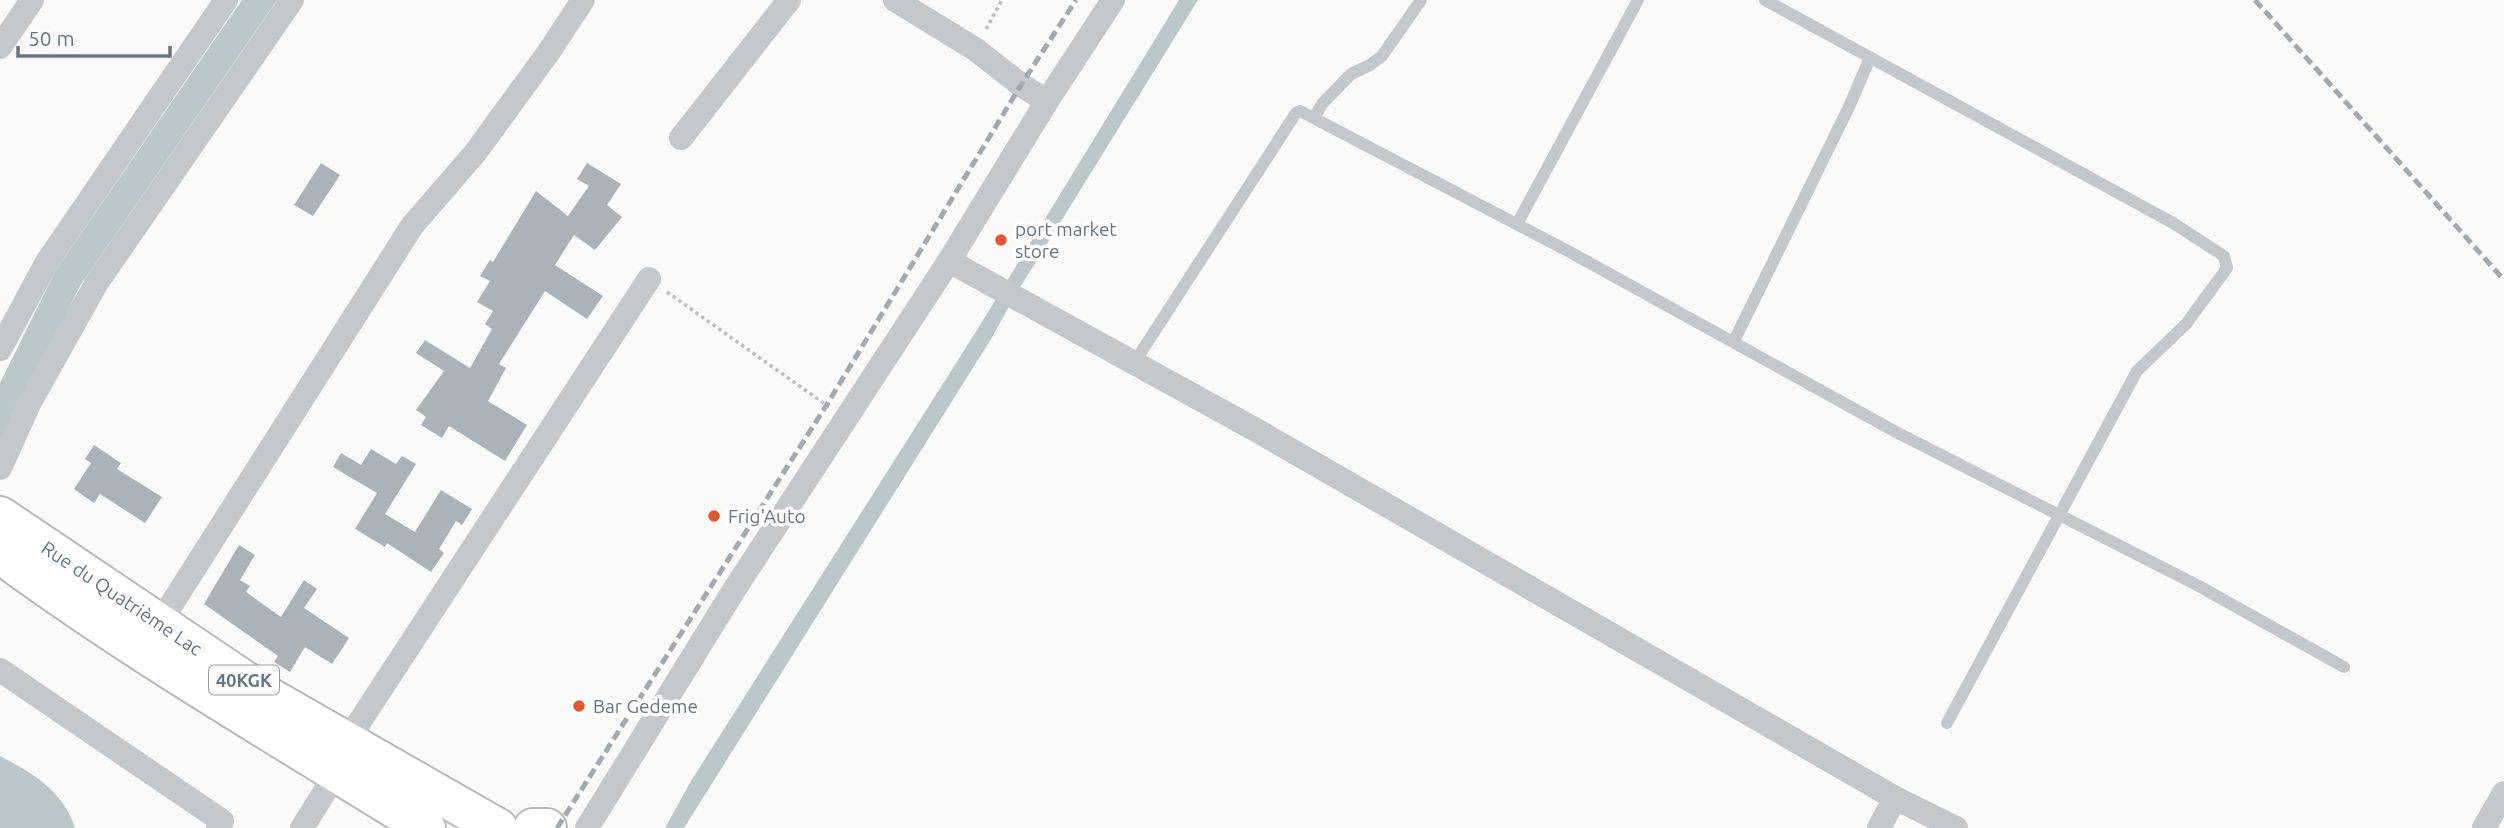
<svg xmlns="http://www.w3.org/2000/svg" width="2504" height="828" font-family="Ubuntu,sans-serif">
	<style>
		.water { fill: #bbc7cb }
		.building { fill: #aab3b9 }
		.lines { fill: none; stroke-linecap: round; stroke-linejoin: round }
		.primary-casing { stroke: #b5babe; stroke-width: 42 }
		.path { stroke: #bbbfc2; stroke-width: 3.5; stroke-dasharray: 3.5 3.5; stroke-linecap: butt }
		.service { stroke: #c3c8cc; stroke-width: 12 }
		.minor { stroke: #c3c8cc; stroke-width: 24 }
		.primary { stroke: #fff; stroke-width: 38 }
		.rail { stroke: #a2aab0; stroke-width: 5; stroke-dasharray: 10 5; stroke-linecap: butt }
		.poi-dot { fill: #e4572e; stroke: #fff; stroke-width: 2.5 }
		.labels { text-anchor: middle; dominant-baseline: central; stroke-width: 7; stroke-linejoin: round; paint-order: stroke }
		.shield { fill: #fff; stroke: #939fa8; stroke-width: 2 }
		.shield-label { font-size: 18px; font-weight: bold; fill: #657683 }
		.poi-label { font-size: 19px; fill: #657683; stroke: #fff; text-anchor: start }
		.street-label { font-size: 19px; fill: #657683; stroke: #fff }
	</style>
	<rect width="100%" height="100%" fill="#fafaf8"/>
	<g class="water">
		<polygon points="242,0 277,0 80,286 0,448 0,383 56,270"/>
		<polygon points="1179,0 1198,0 1016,294 991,339 684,828 665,828 691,781 977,330"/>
		<path d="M0,756C33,773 63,791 75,828H0Z"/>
	</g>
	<g class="building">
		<polygon points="321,163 340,175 313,216 294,205"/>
		<polygon points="587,163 621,184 607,205 622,217 595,250 574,235 555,265 603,296 587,319 545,291 499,364 506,368 488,401 527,425 505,461 449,426 442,438 421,425 426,417 416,410 444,371 416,353 425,340 470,368 492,329 485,324 493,311 477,302 490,281 480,276 490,260 493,262 536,191 568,216 589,186 577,179"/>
		<polygon points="94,445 121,463 117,469 162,497 145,523 100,494 94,503 74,489 91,463 85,459"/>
		<polygon points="371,449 396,464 402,456 416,464 385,514 415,532 441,490 472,509 462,525 456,521 439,549 444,553 431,572 387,543 385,547 355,529 377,493 333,467 341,453 361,465"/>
		<polygon points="239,545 255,555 240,580 250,586 246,592 281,617 304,580 317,589 304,608 349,638 332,664 305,647 290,672 274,662 278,656 204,604"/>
	</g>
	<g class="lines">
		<defs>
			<g id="primary">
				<path id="s1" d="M0,516L269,697L498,828"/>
				<path d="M0,554C136,654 283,739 426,828"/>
				<polyline points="533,828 547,828"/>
			</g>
		</defs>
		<use href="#primary" class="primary-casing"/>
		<g class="path">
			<polyline points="986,29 1002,0"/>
			<polyline points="667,292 829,407"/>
		</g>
		<g class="service">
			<polyline points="1765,0 2173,223 2224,256 2227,268 2186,324 2137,371 1947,723"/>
			<polyline points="1314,118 1322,104 1351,74 1370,65 1382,56 1421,0"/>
			<polyline points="1517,224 1638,0"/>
			<polyline points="1734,341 1848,109 1870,58"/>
			<polyline points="1134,363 1296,113 1300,111 1568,251 1896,432 2197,585 2344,667"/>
		</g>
		<g class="minor">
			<polyline points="895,0 975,49 1021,85 1047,101"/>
			<polyline points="0,47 32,0"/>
			<polyline points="681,138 789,0"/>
			<polyline points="949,261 1256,430 1895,798 1956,828"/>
			<polyline points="0,349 47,262 226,0"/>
			<polyline points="0,468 29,404 96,284 292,0"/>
			<polyline points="159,624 412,226 475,153 548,53 583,0"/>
			<polyline points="0,670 222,821 218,828"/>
			<polyline points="347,741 649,279"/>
			<polyline points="302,828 337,772"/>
			<polyline points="587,828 734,590 949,261 1047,101 1113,0"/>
			<polyline points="1879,828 1895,798"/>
			<polyline points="2484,828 2504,793"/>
		</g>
		<use href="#primary" class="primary"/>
		<g class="rail">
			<polyline points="2255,0 2504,280"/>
			<polyline points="557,828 826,406 1021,85 1076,0"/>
		</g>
	</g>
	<g class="poi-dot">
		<circle cx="1001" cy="240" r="7"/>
		<circle cx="714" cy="516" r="7"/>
		<circle cx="579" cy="706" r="7"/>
	</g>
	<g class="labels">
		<rect class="shield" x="209" y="665.5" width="70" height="29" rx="5"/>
		<g class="shield-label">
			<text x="244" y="680">40KGK</text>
		</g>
		<g class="poi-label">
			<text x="1015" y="229">port market<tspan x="1015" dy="22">store</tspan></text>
			<text x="728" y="516">Frig'Auto</text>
			<text x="593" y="706">Bar Gedeme</text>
		</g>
		<g class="street-label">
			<text stroke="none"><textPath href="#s1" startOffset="147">Rue du Quatrième Lac</textPath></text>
		</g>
	</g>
	<path d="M18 46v10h152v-10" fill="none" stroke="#657683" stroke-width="3.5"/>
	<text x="28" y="46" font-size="21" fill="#657683" stroke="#ffffff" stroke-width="5" paint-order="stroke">50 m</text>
</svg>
